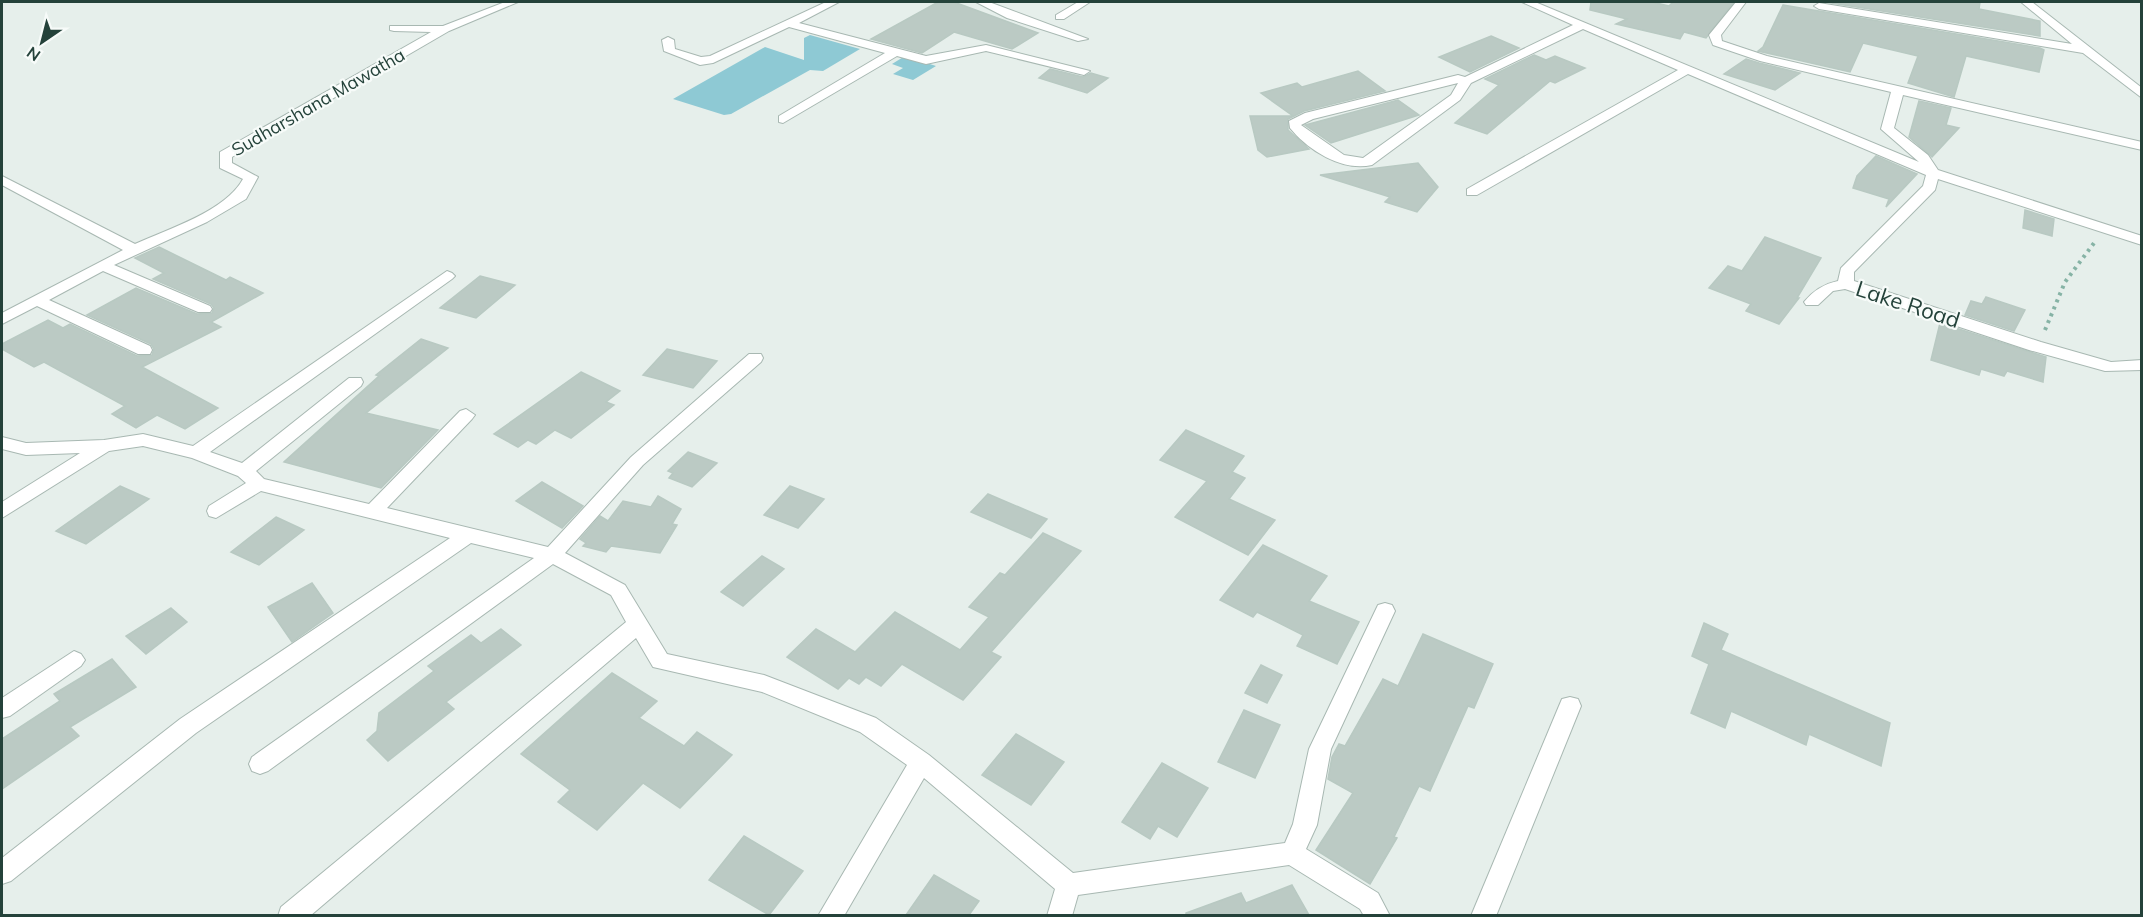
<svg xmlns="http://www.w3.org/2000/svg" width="2143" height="917" font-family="Mulish,sans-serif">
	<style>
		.water { fill: #8ec9d4 }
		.building { fill: #bbcac4; stroke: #b8c9c2; stroke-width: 1.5 }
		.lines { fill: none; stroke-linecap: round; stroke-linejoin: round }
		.street-casing { stroke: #a8b8b2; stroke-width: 2 }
		.path { stroke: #86b3a5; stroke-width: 4; stroke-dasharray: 3 4.5; stroke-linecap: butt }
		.street { fill: #fff; fill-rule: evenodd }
		.labels { text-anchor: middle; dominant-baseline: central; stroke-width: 4.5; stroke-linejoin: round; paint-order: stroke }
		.far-street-label { font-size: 18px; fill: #24423a; stroke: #f7fbf9 }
		.street-label { font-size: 22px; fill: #24423a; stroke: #f7fbf9 }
	</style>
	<rect width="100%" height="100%" fill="#e6efeb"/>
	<g class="water">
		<polygon points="810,35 860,49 823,71 810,70 731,114 724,115 673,99 765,47 804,60 804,38"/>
		<polygon points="905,56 936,66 913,80 893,74 903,68 892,64"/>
	</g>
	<g class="building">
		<polygon points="938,2 954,2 1038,33 1012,49 954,32 922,53 871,39"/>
		<polygon points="1591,2 1652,2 1669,6 1673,2 1734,2 1706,38 1684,32 1680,39 1616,24 1627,19 1590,10"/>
		<polygon points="1825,2 1980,2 1979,9 2040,21 2040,36"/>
		<polygon points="1783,5 2040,48 2044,50 2039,72 1966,56 1954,97 1908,83 1918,56 1863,43 1850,72 1758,51 1763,47"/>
		<polygon points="1491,36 1519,48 1470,72 1439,57"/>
		<polygon points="1534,55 1546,60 1555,56 1585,68 1555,83 1550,81 1487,134 1455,123 1499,85 1485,79"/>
		<polygon points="1746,59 1759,63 1800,73 1775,90 1724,74"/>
		<polygon points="1050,69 1083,77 1091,73 1108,78 1087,93 1039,78"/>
		<polygon points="1358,71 1385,91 1304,111 1288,119 1288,130 1309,149 1267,157 1258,150 1250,116 1293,116 1261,93 1297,83 1302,87"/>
		<polygon points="1398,100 1419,115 1331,143 1305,125"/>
		<polygon points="1919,101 1951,108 1946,125 1959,128 1932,157 1909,137"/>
		<polygon points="1876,156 1917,174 1886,207 1889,199 1853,188 1857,176"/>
		<polygon points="1418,163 1438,187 1417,212 1385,202 1390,197 1320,175"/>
		<polygon points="2025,210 2054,219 2052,236 2023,228"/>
		<polygon points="1765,237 1821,258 1797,298 1799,298 1779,324 1746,311 1751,304 1709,288 1728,266 1742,271"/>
		<polygon points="159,247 226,280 230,277 263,293 211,322 221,327 142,367 218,408 185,429 157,415 136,428 112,414 125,406 44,362 34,367 2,349 2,344 48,320 63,328 70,324 137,356 152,355 154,349 151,344 87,315 136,288 197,314 212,313 214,308 211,304 153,279 164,273 135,258"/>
		<polygon points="480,276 515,285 476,318 440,308"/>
		<polygon points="1986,297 2025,310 2014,331 1965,315 1971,301 1982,304"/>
		<polygon points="1940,323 2046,357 2043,382 2007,371 2004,376 1981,369 1979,375 1931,360"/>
		<polygon points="421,339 448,348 366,413 438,430 381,488 284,462 379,376 376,375"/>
		<polygon points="667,349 717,361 693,388 643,375"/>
		<polygon points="581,372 620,391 606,402 614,405 571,438 555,430 536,444 528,440 518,447 494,434"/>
		<polygon points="1186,430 1244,456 1232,472 1245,478 1229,499 1275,520 1248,555 1175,517 1207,481 1160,460"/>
		<polygon points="688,452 717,463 692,487 669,478 673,473 668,471"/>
		<polygon points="542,482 583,506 562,528 516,501"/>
		<polygon points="120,486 149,499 86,544 56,531"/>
		<polygon points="790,486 824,499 798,528 764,515"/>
		<polygon points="988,494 1047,519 1031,538 971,512"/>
		<polygon points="658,496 681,509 672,524 677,525 660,553 611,546 606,552 583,546 586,543 580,539 600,516 608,521 623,501 651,507"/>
		<polygon points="276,517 304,530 259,565 231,552"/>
		<polygon points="1043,533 1081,551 991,652 1001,657 963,700 902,664 881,686 866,677 859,684 849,678 838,689 787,657 816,629 855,652 895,612 960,650 989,617 969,607 1000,573 1005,575"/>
		<polygon points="1263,545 1327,576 1309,601 1359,622 1337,664 1297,646 1303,635 1257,612 1253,617 1220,600"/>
		<polygon points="762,556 784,569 743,606 721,592"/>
		<polygon points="312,583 333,613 292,642 268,607"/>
		<polygon points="171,608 187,622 146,654 126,636"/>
		<polygon points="1704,623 1728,634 1721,650 1890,723 1881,766 1809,734 1806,745 1731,711 1725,728 1691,713 1709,664 1692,656"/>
		<polygon points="501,629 521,645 446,702 454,709 388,761 367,740 377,731 379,713 434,671 428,666 471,635 481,643"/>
		<polygon points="1423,634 1493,664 1474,708 1468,706 1430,791 1419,786 1394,837 1397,838 1370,884 1316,850 1353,793 1328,779 1332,757 1339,744 1345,746 1383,679 1398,686"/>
		<polygon points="112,659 136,687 70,727 79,736 2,789 2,739 60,701 54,694"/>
		<polygon points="1261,665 1282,675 1267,703 1245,693"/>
		<polygon points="612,673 657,701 639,718 684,746 697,732 732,755 680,808 643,783 597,830 558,802 570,790 521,754"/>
		<polygon points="1244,710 1280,725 1255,778 1218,762"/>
		<polygon points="1016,734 1064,762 1031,805 982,775"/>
		<polygon points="1162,763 1208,788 1177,837 1158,826 1150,839 1122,822"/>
		<polygon points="744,836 803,871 769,915 709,880"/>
		<polygon points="934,875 979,901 969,915 906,915"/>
		<polygon points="1292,885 1309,915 1186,915 1186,913 1241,893 1246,903"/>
	</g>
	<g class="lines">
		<defs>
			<g id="street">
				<path d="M505,2H518L449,31L232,157V163L258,177L246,199L207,222L114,265L210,306L212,309L210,312H198L103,271L49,300L150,346L152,350L150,354H138L37,306L2,324V313L123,250L2,185V176L135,244C168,229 226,211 243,179L220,168V152L431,32L394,31L390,30V26H443Z"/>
				<polygon points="826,2 839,2 799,23 926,56 986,45 1090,71 1084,75 986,51 926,64 897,56 783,123 779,122 779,116 885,53 789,27 713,63 700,65 664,51 662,40 668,37 674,40 675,49 701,57 710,56"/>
				<polygon points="976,2 989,2 1088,39 1078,41 1007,18"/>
				<polygon points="1078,2 1090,2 1064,19 1056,19 1056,15"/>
				<path d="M1522,2H1535L1919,162L1881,129L1891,92L1760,61L1713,45L1709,35L1736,2H1746L1721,35L1722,41L1767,56L2142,142V150L1903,95L1894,128L1928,155L1938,170L2142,236V245L1938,179L1935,190L1854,272V281L2041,342L2111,362L2142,360V370L2105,371L2029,350L1845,289L1833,291L1818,305H1806L1804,302C1814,290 1824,284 1838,281L1841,268L1923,186L1926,175L1688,74L1477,195H1467V189L1678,70L1583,29L1471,83L1460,100L1372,165C1342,172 1308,150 1290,128L1289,121L1305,113L1458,75L1465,77L1573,25ZM1458,83L1451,95L1363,158L1344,155L1301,125L1313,119Z"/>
				<polygon points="2021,2 2032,2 2142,88 2142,98 2083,53 1819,9 1814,6 1819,3 2072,44"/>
				<polygon points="447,271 452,273 455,276 452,279 210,452 242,463 349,378 361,378 363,382 361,386 256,471 264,479 369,504 460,411 466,409 475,415 472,419 387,508 548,547 631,457 749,354 761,354 763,358 761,362 643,465 565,553 625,585 667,654 764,675 876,718 929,755 1073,873 1285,843 1293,824 1309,749 1378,605 1385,603 1392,605 1395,611 1331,749 1317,825 1306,849 1378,893 1390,916 1364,916 1360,909 1289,865 1078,895 1072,916 1047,916 1055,889 924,778 844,916 818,916 907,765 860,732 762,692 653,667 636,638 310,916 278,916 281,907 626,622 611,595 553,564 268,771 260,774 252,771 249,764 252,757 534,558 471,543 196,733 11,881 2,884 2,858 180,719 450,538 261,491 216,518 209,516 207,511 209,506 246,483 238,476 192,458 143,446 109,451 2,518 2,502 80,453 26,455 2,449 2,437 26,443 104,440 143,434 193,446"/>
				<polygon points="74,651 81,654 85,660 81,666 10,716 2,718 2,698"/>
				<polygon points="1570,697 1578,699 1581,706 1496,916 1471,916 1559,706 1562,699"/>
			</g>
		</defs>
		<use href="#street" class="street-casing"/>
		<polyline class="path" points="2045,330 2065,282 2094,243"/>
		<use href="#street" class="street"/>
	</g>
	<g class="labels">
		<g class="far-street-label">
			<text transform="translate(318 102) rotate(-30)">Sudharshana Mawatha</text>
		</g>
		<g class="street-label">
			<text transform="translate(1908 304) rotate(18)">Lake Road</text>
		</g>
	</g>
	<rect width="2143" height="917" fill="none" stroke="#24423a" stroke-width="6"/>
	<g transform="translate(42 42) rotate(215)" stroke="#f7fbf9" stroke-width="4.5" paint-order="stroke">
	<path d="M0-4.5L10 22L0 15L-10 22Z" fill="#24423a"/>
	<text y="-9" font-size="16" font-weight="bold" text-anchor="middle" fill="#24423a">N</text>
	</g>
</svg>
